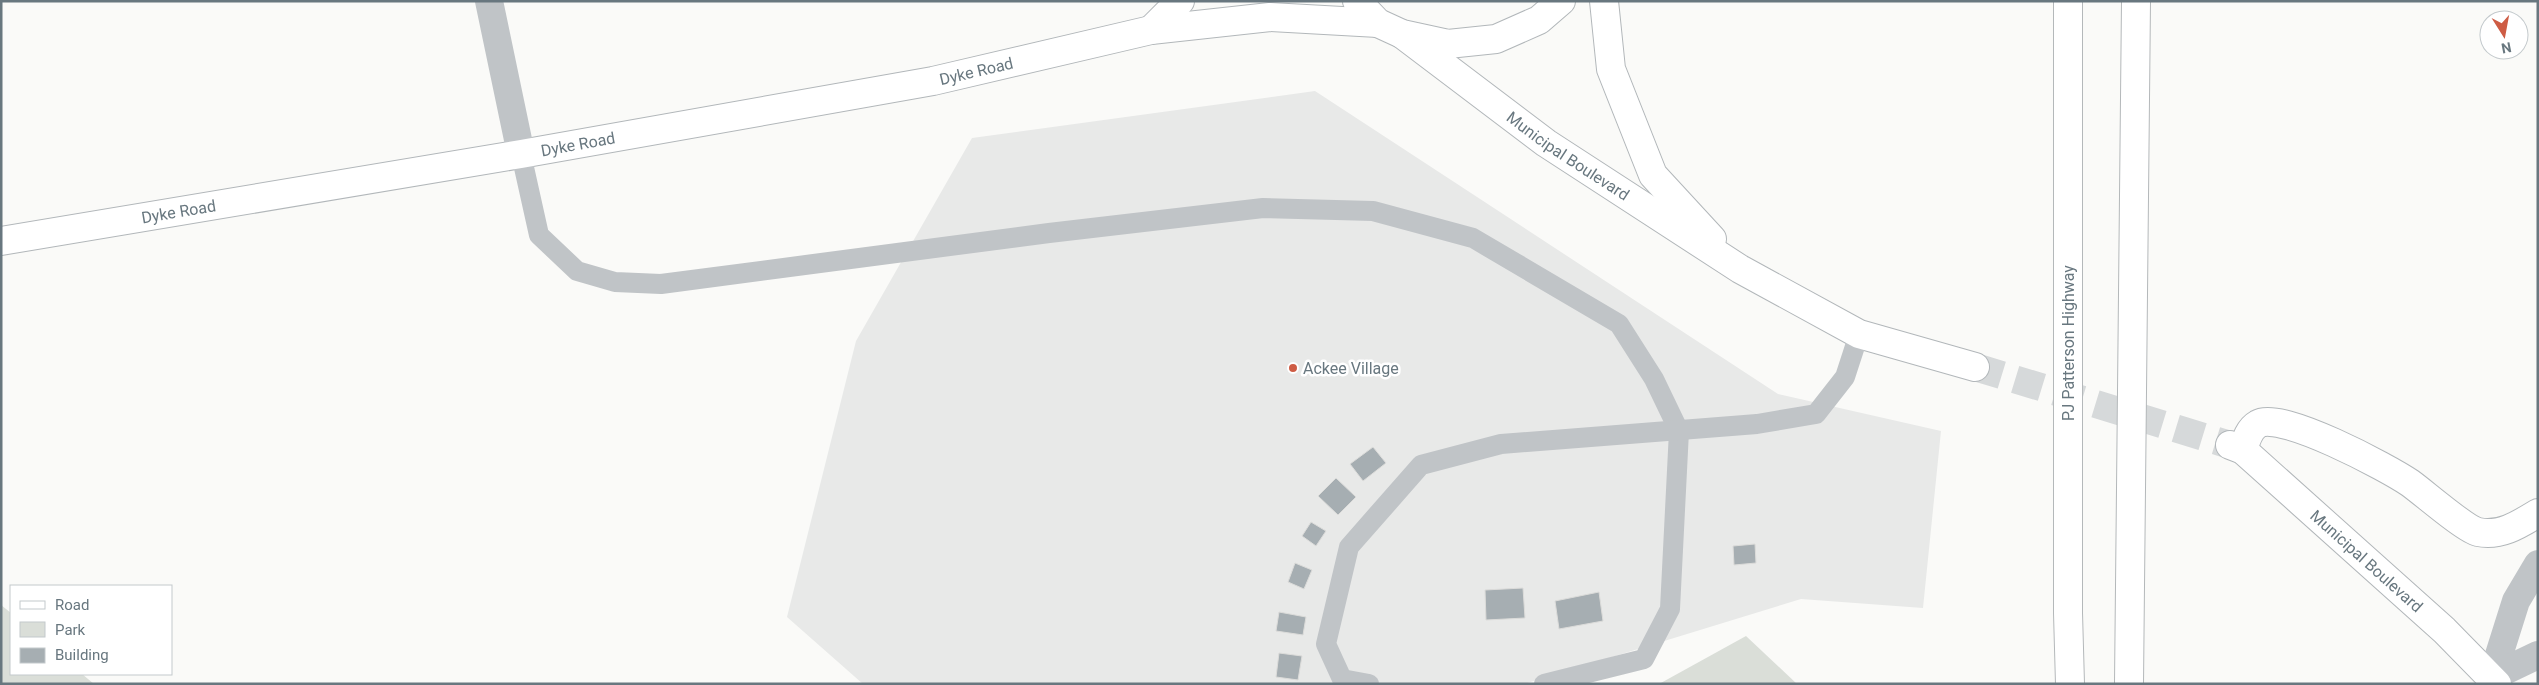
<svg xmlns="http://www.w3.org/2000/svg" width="2539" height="685" font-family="Roboto,sans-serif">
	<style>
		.built { fill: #e8e9e8 }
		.green { fill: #daded8 }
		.building { fill: #a6aeb2; stroke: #dcdcda }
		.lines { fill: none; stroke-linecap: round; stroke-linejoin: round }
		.primary-tunnel { stroke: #d6d9da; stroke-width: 28; stroke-dasharray: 28 14; stroke-linecap: butt }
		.primary-casing { stroke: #b2b7ba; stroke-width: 30 }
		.motorway-casing { stroke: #b4b8ba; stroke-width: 30 }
		.service { stroke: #c0c4c7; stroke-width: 20 }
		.tertiary { stroke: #c0c4c7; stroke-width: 28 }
		.primary { stroke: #fff; stroke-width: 28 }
		.motorway { stroke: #fff; stroke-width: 28 }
		.poi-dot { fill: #ce5c44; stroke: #fff; stroke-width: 2 }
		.labels { text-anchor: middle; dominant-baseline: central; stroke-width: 5; stroke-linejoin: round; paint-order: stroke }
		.street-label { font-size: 16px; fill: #68777f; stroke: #fff }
		.poi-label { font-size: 16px; fill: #68777f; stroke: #fff; text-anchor: start }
	</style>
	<rect width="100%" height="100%" fill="#fafaf8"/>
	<polygon class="built" points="1315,91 1778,394 1941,431 1923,608 1801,599 1524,684 863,684 787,617 856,341 972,138"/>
	<g class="green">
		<polygon points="1,605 11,613 11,674 82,674 94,684 1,684"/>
		<polygon points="1746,636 1797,684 1659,684"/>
	</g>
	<g class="building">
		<polygon points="1373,447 1386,463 1363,481 1350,464"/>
		<polygon points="1336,478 1356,497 1338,515 1318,496"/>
		<polygon points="1311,522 1326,531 1316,546 1302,536"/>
		<polygon points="1755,544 1756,563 1734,565 1733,546"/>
		<polygon points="1295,563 1312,570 1304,589 1288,582"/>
		<polygon points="1523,588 1525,618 1486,620 1485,590"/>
		<polygon points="1599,592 1603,621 1559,629 1555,601"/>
		<polygon points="1279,612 1306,617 1303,635 1276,631"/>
		<polygon points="1279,653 1302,656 1298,680 1276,677"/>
	</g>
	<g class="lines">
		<polyline class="primary-tunnel" points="1975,367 2230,445"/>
		<defs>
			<g id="primary">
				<polyline points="1357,1 1378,23 1402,34 1448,44 1496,39 1539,20 1561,1"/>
				<polyline points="1604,1 1611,69 1653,175 1712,239"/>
				<polyline points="1151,30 1180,1"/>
				<path id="s1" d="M1402,34L1546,143L1740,269L1859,334L1975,367"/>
				<path id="s2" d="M1,241L521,154L933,81L1151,30L1270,17L1378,23"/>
				<path id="s3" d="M2230,445L2243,450L2444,630L2497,684"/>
				<path d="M2243,450C2246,440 2249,429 2258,424C2280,410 2388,468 2410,483C2424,493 2465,529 2478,532C2500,537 2520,524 2538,513"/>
			</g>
			<g id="motorway">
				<polyline points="2068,1 2068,613 2070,684"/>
				<polyline points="2129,684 2136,1"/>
			</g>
		</defs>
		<use href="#primary" class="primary-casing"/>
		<use href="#motorway" class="motorway-casing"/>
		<g class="service">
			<polyline points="521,154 539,235 577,271 615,282 661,284 1049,233 1263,208 1373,211 1473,238 1619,324 1654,379 1679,431 1670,609 1644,659 1544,684"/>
			<polyline points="1369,684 1342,679 1326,644 1349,547 1421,465 1501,444 1757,424 1816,414 1845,377 1859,334"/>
		</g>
		<g class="tertiary">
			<polyline points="489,1 521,154"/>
			<polyline points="2492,677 2516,601 2538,564"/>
			<polyline points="2492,677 2538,655"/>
		</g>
		<use href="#primary" class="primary"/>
		<use href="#motorway" class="motorway"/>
	</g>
	<circle class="poi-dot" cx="1293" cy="368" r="5"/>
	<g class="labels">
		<g class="street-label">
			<text stroke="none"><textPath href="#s2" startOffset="990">Dyke Road</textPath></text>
			<text stroke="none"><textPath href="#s2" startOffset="585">Dyke Road</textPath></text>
			<text stroke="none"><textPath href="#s1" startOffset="206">Municipal Boulevard</textPath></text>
			<text stroke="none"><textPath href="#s2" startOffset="180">Dyke Road</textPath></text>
			<text transform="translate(2068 343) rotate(-90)">PJ Patterson Highway</text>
			<text stroke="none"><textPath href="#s3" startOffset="180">Municipal Boulevard</textPath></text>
		</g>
		<g class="poi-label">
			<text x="1303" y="368">Ackee Village</text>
		</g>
	</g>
	<rect width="2539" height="685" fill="none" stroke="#68777f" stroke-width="5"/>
	<rect x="10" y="585" width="162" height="90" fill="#ffffff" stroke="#c3c9cc"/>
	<rect x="20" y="601" width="25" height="8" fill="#ffffff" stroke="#c3c9cc"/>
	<text x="55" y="610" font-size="15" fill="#68777f">Road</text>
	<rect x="20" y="622" width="25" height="15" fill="#daded8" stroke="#c3c9cc"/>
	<text x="55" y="635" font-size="15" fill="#68777f">Park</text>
	<rect x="20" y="648" width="25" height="15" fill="#a6aeb2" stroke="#c3c9cc"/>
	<text x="55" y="660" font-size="15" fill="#68777f">Building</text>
	<g transform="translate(2504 35) rotate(169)"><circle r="24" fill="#ffffff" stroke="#c3c9cc"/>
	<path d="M0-4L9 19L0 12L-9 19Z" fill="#ce5c44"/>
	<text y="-8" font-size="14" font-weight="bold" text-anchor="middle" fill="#68777f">N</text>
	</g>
</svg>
